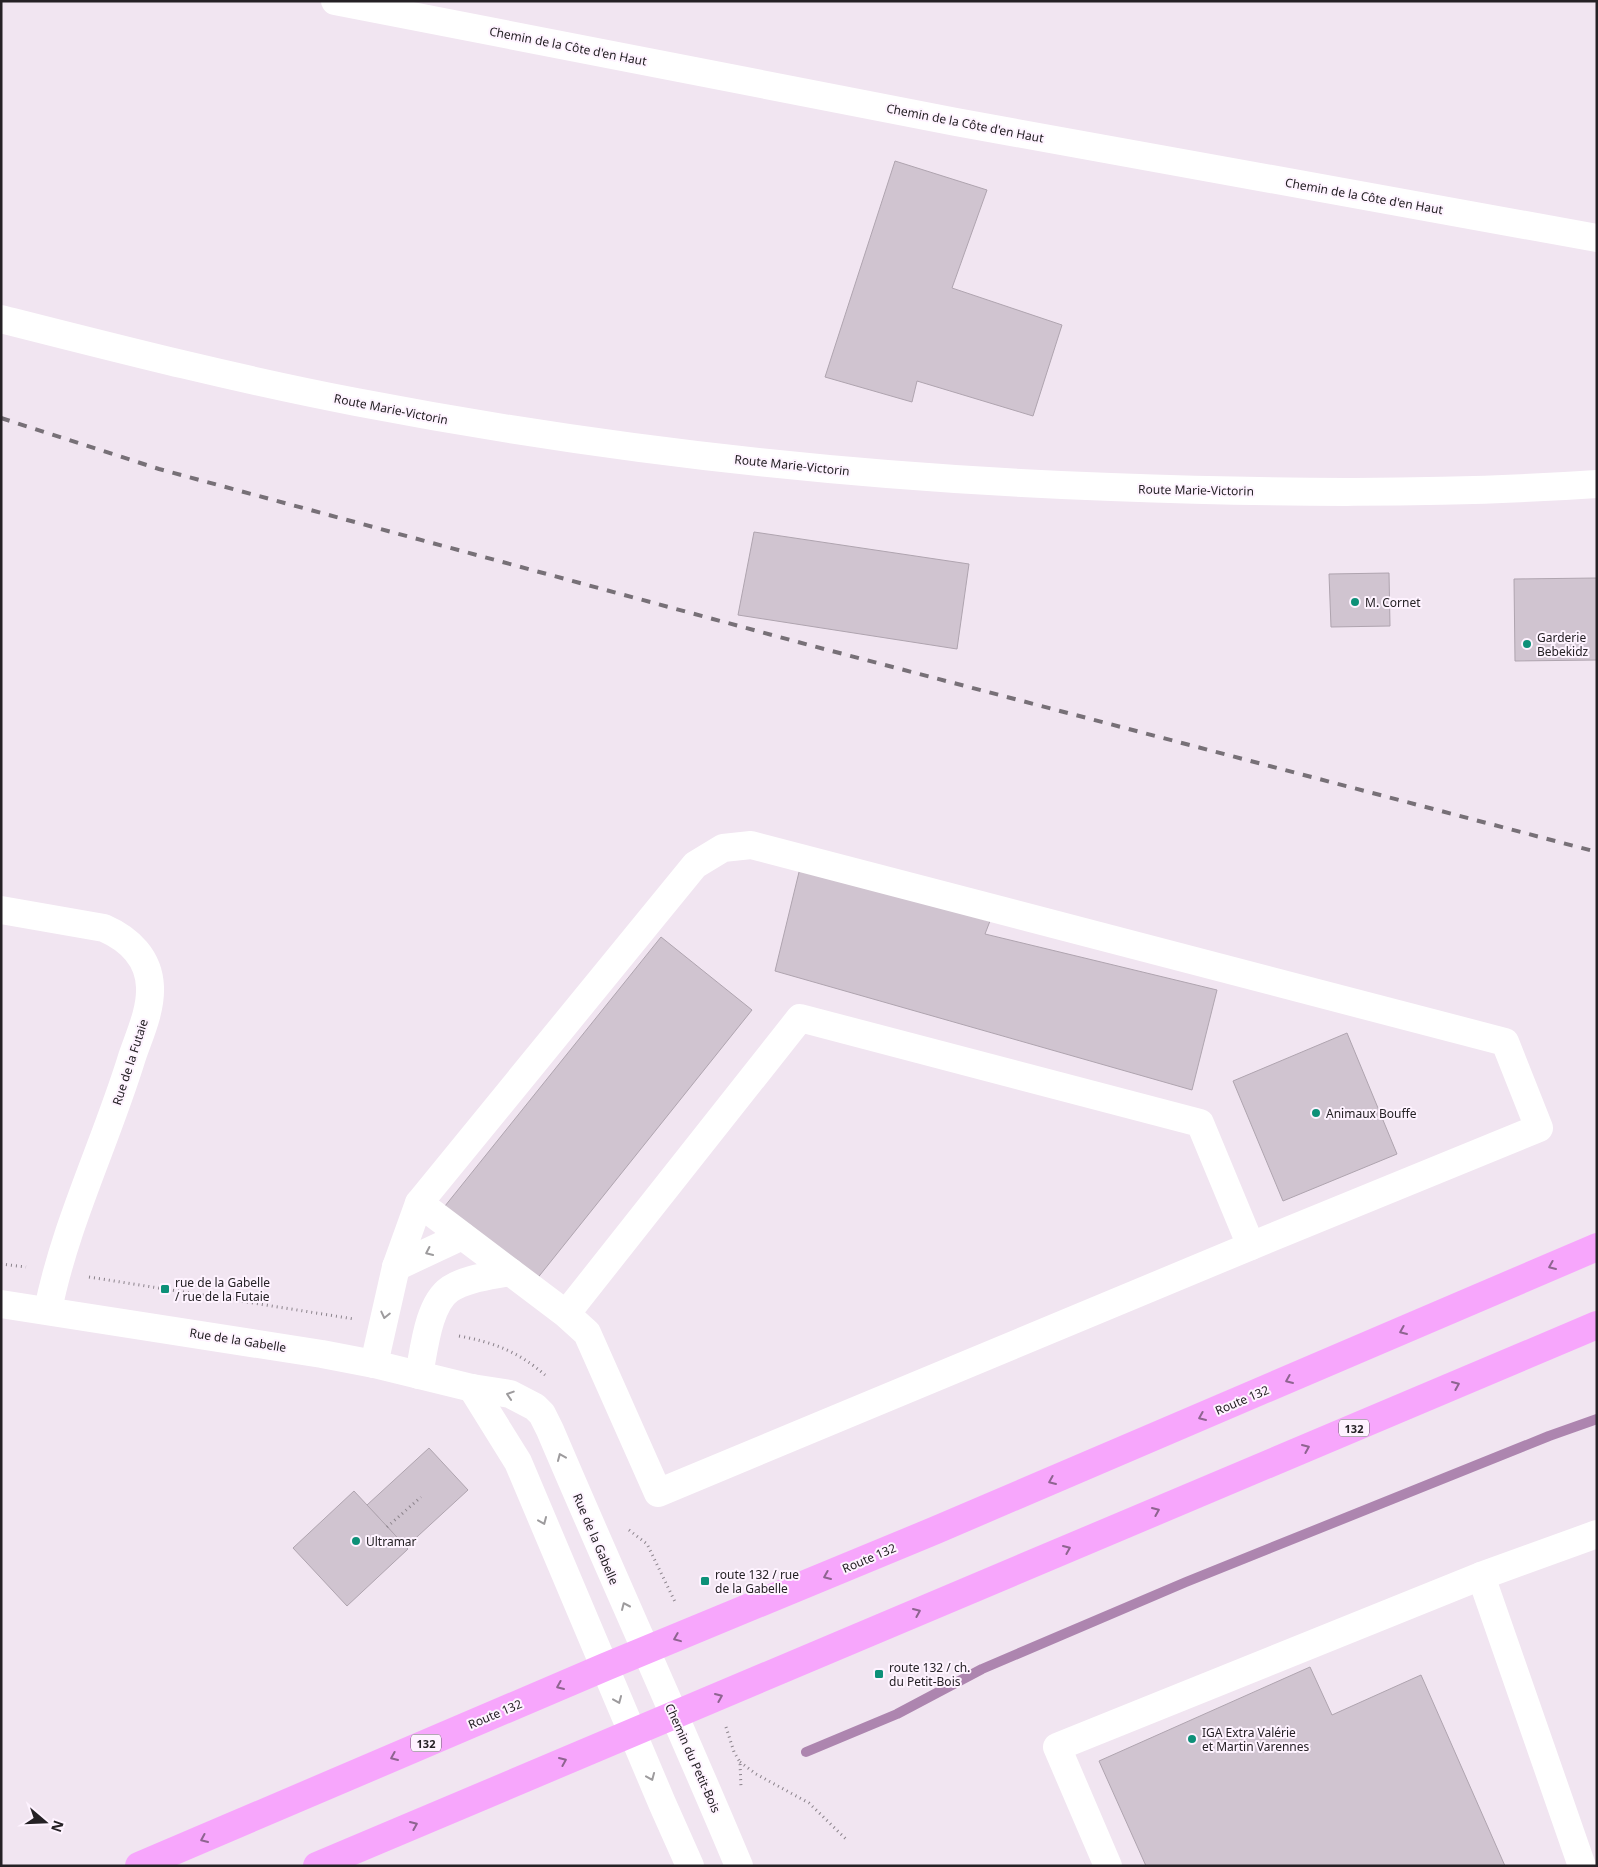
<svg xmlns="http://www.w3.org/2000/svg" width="1598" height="1867" font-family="'Noto Sans',sans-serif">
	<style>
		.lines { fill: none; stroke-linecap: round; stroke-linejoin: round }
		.stream { stroke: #ad85af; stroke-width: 10 }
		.building { fill: #d0c4d0; stroke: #afa4af }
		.path { stroke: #8b838b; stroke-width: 3; stroke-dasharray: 1 4; stroke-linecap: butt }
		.minor { stroke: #fff; stroke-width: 28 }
		.highway { stroke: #f7a6fc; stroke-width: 28 }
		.rail { stroke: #777077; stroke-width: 4; stroke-dasharray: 9 9; stroke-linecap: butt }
		.oneway { stroke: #9d9b9d }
		.oneway2 { stroke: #8e6490 }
		.poi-dot { fill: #0d9078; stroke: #fef3ff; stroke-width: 2 }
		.labels { text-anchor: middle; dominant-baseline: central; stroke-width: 4; stroke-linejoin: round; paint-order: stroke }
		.shield { fill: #fef3ff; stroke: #666066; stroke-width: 1 }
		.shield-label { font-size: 11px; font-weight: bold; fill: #252125 }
		.street-label { font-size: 12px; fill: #252125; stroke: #fef3ff }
		.poi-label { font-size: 12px; fill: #252125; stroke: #fef3ff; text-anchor: start }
	</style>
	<rect width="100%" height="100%" fill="#f1e5f1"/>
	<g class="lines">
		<polyline class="stream" points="806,1752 897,1714 982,1669 1186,1582 1549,1436 1597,1419"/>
	</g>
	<g class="building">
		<polygon points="895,161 987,190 952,288 1062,325 1033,416 917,381 912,402 825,377"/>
		<polygon points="754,532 969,564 957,649 738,615"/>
		<polygon points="1389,573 1390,626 1331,627 1329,574"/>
		<polygon points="1597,578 1597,660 1515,661 1514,579"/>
		<polygon points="800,868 990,921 985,934 1217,990 1192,1090 775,971"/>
		<polygon points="661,937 752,1010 536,1280 445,1206"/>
		<polygon points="1347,1033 1397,1154 1283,1201 1233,1081"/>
		<polygon points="429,1448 468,1490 406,1547 367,1505"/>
		<polygon points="354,1491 408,1549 347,1606 293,1548"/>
		<polygon points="1310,1667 1332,1715 1421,1675 1505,1866 1146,1866 1099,1761"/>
	</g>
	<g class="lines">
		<g class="path">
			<polyline points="1,1264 26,1267"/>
			<polyline points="89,1277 354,1319"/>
			<path d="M459,1336C493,1342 519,1352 545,1375"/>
			<polyline points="387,1527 421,1497"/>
			<polyline points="629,1530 647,1544 676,1604"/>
			<polyline points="726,1727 734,1752 740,1762 741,1788"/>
			<polyline points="740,1762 756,1774 809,1803 848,1841"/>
		</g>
		<g class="minor">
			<polyline points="335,1 956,122 1597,238"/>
			<path d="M1,319C119,349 236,379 356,402C605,450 858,478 1111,487C1273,493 1435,495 1597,484"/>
			<path d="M1,910L104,928C129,939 149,958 150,987C151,1011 139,1036 132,1057C106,1142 65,1224 48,1310"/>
			<polyline points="419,1203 566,1314 587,1333 658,1493 1251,1246 1200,1123 800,1018 566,1314"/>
			<polyline points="396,1267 462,1236"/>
			<path d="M1,1304L322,1354L374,1364L472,1388L510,1394L535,1407L542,1414L550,1430C612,1576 678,1720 739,1866"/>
			<polyline points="374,1364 396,1267 419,1203 695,865 723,848 751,845 1505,1042 1539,1128 1251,1246"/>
			<path d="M419,1375C424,1350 428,1304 450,1289C467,1278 490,1276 510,1272"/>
			<polyline points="472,1388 518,1462 662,1803 690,1866"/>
			<polyline points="1481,1576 1582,1866"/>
			<polyline points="1108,1866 1057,1747 1481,1576 1597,1534"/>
		</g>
		<g class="highway">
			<polyline points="139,1866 605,1667 936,1530 1597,1247"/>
			<polyline points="317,1866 1597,1325"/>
		</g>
		<polyline class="rail" points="1,418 159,469 809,645 1597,852"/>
	</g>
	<defs><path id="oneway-chevron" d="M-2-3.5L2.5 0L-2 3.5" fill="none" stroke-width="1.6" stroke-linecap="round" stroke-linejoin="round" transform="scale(1.25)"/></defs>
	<g class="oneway">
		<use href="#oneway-chevron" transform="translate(429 1252) rotate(155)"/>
		<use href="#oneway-chevron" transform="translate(385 1315) rotate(103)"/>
		<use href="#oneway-chevron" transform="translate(510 1395) rotate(-162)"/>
		<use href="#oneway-chevron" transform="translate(561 1457) rotate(-113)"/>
		<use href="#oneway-chevron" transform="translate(543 1521) rotate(67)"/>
		<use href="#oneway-chevron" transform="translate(625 1606) rotate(-114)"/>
		<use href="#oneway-chevron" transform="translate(618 1700) rotate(67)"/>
		<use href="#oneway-chevron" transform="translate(651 1777) rotate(67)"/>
	</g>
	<g class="oneway2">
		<use href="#oneway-chevron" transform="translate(1552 1266) rotate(157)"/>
		<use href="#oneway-chevron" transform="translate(1403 1331) rotate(157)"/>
		<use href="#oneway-chevron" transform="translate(1289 1380) rotate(157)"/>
		<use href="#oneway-chevron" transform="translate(1456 1385) rotate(-23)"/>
		<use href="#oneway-chevron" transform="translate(1202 1417) rotate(157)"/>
		<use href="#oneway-chevron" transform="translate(1306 1448) rotate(-23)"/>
		<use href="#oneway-chevron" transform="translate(1052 1481) rotate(157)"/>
		<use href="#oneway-chevron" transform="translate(1156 1511) rotate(-23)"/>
		<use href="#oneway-chevron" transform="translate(1067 1549) rotate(-23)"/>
		<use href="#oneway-chevron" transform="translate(827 1576) rotate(157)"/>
		<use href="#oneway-chevron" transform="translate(917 1612) rotate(-23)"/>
		<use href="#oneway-chevron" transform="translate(677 1638) rotate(158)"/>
		<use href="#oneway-chevron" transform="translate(560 1686) rotate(157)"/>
		<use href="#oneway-chevron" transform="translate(719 1697) rotate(-23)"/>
		<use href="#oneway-chevron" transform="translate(394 1757) rotate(157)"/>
		<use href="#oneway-chevron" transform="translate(563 1761) rotate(-23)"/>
		<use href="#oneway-chevron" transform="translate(414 1825) rotate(-23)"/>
		<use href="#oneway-chevron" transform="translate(204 1839) rotate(156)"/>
	</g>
	<g class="poi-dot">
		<circle cx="1355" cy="602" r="5"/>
		<circle cx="1527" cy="644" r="5"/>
		<circle cx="1316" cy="1113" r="5"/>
		<rect x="160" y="1284" width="10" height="10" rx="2.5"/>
		<circle cx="356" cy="1541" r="5"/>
		<rect x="700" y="1576" width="10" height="10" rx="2.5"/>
		<rect x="874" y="1669" width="10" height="10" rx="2.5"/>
		<circle cx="1192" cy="1739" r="5"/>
	</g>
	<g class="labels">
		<g class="shield">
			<rect x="1339" y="1419.5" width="30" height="17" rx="4"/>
			<rect x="411" y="1734.5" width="30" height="17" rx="4"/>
		</g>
		<g class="shield-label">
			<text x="1354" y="1428">132</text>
			<text x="426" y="1743">132</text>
		</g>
		<g class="street-label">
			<text transform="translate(568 46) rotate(11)">Chemin de la Côte d'en Haut</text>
			<text transform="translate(965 123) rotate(11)">Chemin de la Côte d'en Haut</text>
			<text transform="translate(1364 196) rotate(10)">Chemin de la Côte d'en Haut</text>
			<text transform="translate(391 409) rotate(11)">Route Marie-Victorin</text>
			<text transform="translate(792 465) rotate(6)">Route Marie-Victorin</text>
			<text transform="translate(1196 490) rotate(1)">Route Marie-Victorin</text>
			<text transform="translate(130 1062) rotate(-72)">Rue de la Futaie</text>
			<text transform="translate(238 1340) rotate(9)">Rue de la Gabelle</text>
			<text transform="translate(1242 1400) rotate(-23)">Route 132</text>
			<text transform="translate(596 1539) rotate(67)">Rue de la Gabelle</text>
			<text transform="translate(869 1558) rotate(-23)">Route 132</text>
			<text transform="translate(495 1714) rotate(-23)">Route 132</text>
			<text transform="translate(693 1758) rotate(66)">Chemin du Petit-Bois</text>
		</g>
		<g class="poi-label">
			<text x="1365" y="602">M. Cornet</text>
			<text x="1537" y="637">Garderie<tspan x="1537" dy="14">Bebekidz</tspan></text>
			<text x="1326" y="1113">Animaux Bouffe</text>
			<text x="175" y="1282">rue de la Gabelle<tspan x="175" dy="14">/ rue de la Futaie</tspan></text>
			<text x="366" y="1541">Ultramar</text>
			<text x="715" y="1574">route 132 / rue<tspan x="715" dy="14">de la Gabelle</tspan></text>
			<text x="889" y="1667">route 132 / ch.<tspan x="889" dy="14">du Petit-Bois</tspan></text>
			<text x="1202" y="1732">IGA Extra Valérie<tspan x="1202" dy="14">et Martin Varennes</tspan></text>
		</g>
	</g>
	<rect width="1598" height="1867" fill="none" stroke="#252125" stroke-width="5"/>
	<g transform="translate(45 1822) rotate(109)" stroke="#fef3ff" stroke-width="4" paint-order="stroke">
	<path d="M0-4L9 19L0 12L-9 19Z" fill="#252125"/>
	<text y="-8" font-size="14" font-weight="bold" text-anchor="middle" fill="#252125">N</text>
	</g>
</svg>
